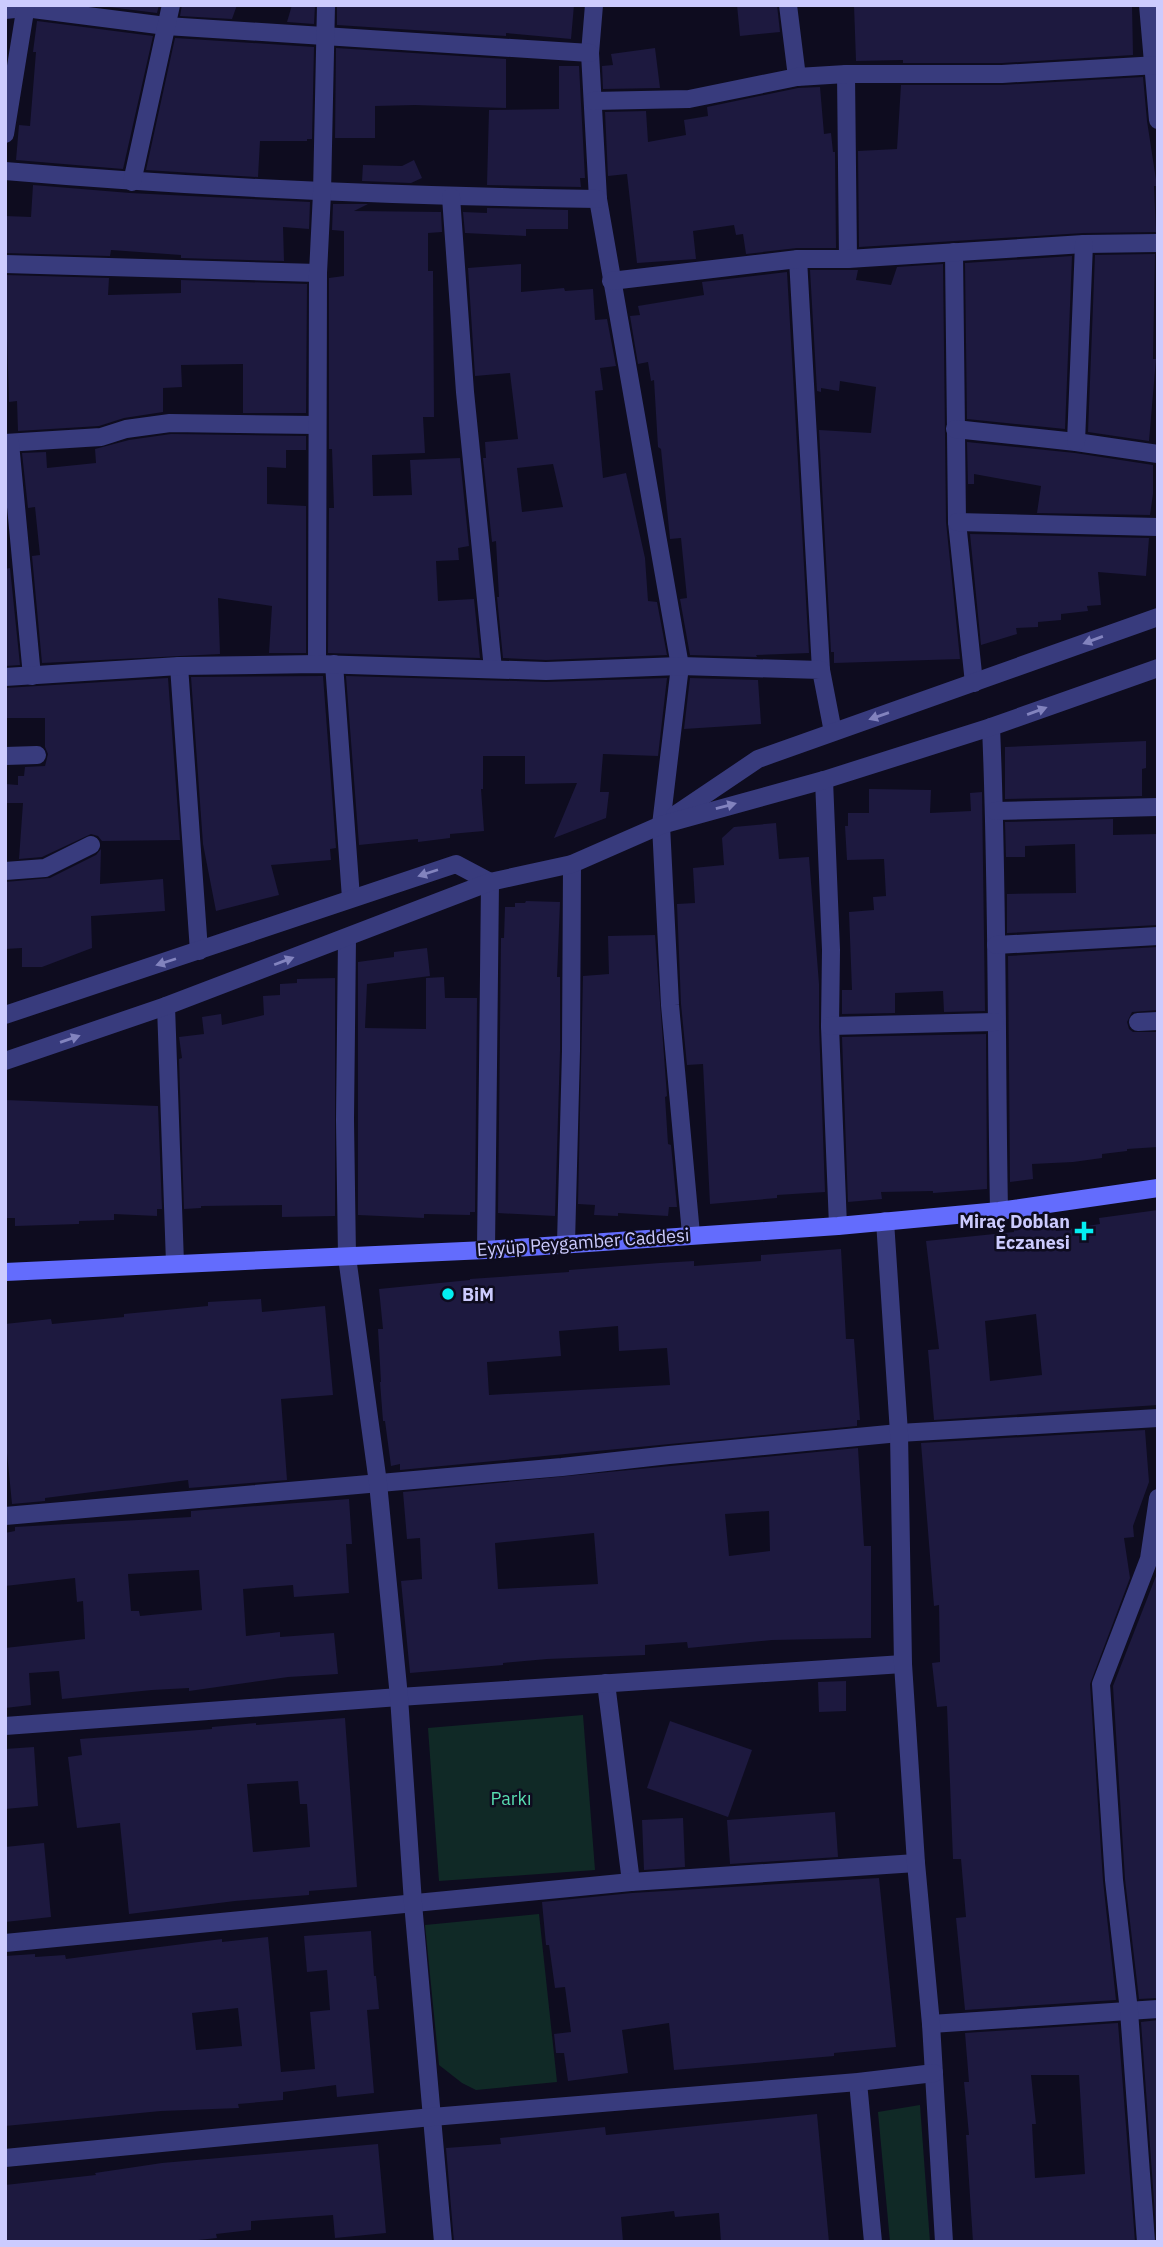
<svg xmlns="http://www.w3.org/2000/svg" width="1163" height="2247" font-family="'IBM Plex Sans',sans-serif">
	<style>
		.green { fill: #102926 }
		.building { fill: #1d193f; fill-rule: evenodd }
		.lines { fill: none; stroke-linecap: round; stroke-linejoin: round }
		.minor { stroke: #383b7d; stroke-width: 18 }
		.tertiary { stroke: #383b7d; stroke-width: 18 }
		.secondary { stroke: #636cfd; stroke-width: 18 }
		.oneway { fill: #8283be }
		.poi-dot { fill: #03eff2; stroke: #0e0c1f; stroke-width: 2.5 }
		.labels { text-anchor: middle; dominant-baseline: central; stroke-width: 5; stroke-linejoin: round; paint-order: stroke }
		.poi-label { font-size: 18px; font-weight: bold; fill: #cccbfe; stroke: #0e0c1f; text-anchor: end }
		.street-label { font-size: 18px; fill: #cccbfe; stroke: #0e0c1f }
		.park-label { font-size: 18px; fill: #58ddb0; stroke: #0e0c1f }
	</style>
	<rect width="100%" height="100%" fill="#0e0c1f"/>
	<g class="green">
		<polygon points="583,1715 595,1870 439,1881 428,1728"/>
		<polygon points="539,1914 557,2082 476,2090 462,2083 439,2065 425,1925"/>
		<polygon points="920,2105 930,2242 890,2242 878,2112"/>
	</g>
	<g class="building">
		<polygon points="93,5 159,5 157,13"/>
		<polygon points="182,5 237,5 232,19 180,16"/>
		<polygon points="292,5 315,5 314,24 287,22"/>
		<polygon points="337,5 574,5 571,39 506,33 506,36 337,25"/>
		<polygon points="737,5 777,5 780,32 740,36"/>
		<polygon points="854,5 1132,5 1133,55 1002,63 903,63 903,60 856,61"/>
		<polygon points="37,21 153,36 123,169 16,160 19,125 30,126 36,52 33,52"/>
		<polygon points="175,38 314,47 312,139 307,139 307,141 260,141 258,177 146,170"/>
		<polygon points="336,48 506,59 506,108 415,105 375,106 375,138 335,138"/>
		<polygon points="655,48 660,88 603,89 602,66 613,65 611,54"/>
		<polygon points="559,66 579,66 585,178 580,178 581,187 487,185 489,110 559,109"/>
		<polygon points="1143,77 1147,121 1157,186 1154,186 1156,232 1083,233 859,247 858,151 897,149 901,85 1002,85"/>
		<polygon points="820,87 824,134 831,133 833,152 835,152 836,248 797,248 746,254 743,234 736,235 734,225 693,231 696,259 637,263 627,174 608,176 605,112 646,111 648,142 686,135 684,120 708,116 707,107 798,88"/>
		<polygon points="414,160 422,178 411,183 362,181 363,165 402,166"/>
		<polygon points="33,185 130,193 310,202 309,229 283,227 284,261 181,258 181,255 111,250 110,256 5,253 5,216 31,217"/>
		<polygon points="333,204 368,204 354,211 441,212 442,232 428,233 428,271 433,271 434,417 423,417 425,453 372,455 373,496 412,495 410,460 460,458 469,546 458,548 459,560 436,561 438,601 474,599 480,658 328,653 329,508 334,508 332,449 329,449 329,278 344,276 344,231 332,230"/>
		<polygon points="487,208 568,210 568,229 526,229 526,236 465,233 463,212 487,213"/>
		<polygon points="1155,254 1153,359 1156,359 1149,441 1088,432 1095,255"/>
		<polygon points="1072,256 1065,429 967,419 965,263"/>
		<path d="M521,264V292L564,288L565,291L593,289L595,320L607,319L616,366L600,368L603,390L595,391L603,478L626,473L645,558L648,601L657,602L667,655L546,660L503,658L497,597H499L496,541L492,542L483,458H486L485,442L518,439L510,373L475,376L468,268ZM553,464L563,507L522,512L517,468Z"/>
		<polygon points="943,264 946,522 960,659 834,663 834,652 831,652 819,430 871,433 876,387 840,381 839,391 821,388 821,392 817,391 810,270 858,270 856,280 891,285 897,267"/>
		<polygon points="787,272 809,653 756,655 757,657 690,655 680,599 687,598 681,538 670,539 661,449 658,447 654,380 651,381 648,362 638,364 630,316 640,315 638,306 704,295 702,282"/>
		<polygon points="5,275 109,278 108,295 181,293 181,280 307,284 306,413 243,413 243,364 181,365 182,387 163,388 163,412 124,418 99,426 18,431 17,401 9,402"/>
		<polygon points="171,434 306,436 306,450 286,450 286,468 267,467 267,504 306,506 306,653 269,653 272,606 218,598 220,654 42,663 32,556 40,555 35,507 28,508 22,453 46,452 47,468 96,463 95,449 129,440"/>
		<polygon points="967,442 1075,453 1153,465 1153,494 1150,515 1037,513 1041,486 974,474 974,484 968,484"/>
		<polygon points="970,534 1149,538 1146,576 1098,572 1101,605 1087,606 1088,611 1061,614 1061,620 1038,622 1038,627 1016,628 1017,634 981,645"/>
		<polygon points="10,568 20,665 5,666 5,569"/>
		<polygon points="323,676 336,848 330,849 331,860 271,865 279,895 216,911 203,844 191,677"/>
		<polygon points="346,676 546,682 667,678 658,756 603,754 600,792 609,792 606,818 554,838 577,783 525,784 525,756 483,756 483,789 481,789 484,831 450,834 450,838 418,842 418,839 359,845"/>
		<polygon points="168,678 180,840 102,841 98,836 91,834 42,857 19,859 23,803 5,803 5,784 18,785 18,776 24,776 25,767 45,766 48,754 45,747 45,718 5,718 5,688"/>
		<polygon points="690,678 758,680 761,724 684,729"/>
		<polygon points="1146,741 1146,768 1142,769 1142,796 1005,799 1005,747"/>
		<polygon points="869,789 931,790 930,813 971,811 970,793 982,792 985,1011 944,1012 943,991 895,993 895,1013 842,1014 842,990 852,990 849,912 874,910 873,897 886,896 884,859 847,860 845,826 848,826 848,813 869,813"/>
		<polygon points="1113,819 1113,835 1158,834 1158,925 1007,933 1007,894 1076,893 1075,844 1025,846 1025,857 1006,857 1005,822"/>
		<polygon points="776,823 779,859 809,857 819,984 819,1026 825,1192 777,1195 777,1198 710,1204 703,1064 687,1065 681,1004 677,904 695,903 693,868 724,865 722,838 734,827"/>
		<polygon points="101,849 100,884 163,879 165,911 91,916 92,948 42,967 22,967 22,948 5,949 5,882 50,878 96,855"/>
		<polygon points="526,901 560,902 557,977 560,977 560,1051 555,1216 498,1213 501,938 504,938 505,907 515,907 515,903 525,903"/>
		<polygon points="655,935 667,1096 665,1097 668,1144 671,1145 677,1207 669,1207 668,1216 618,1213 618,1216 594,1215 595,1205 578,1204 583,976 609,974 608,936"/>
		<polygon points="1158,947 1158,1010 1132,1012 1127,1022 1129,1029 1133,1032 1158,1032 1158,1147 1127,1149 1127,1151 1102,1154 1102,1158 1073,1162 1032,1164 1033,1179 1010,1182 1008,956"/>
		<polygon points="427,948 430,976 367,984 365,1028 426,1029 426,978 444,977 445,998 477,998 475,1212 470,1212 470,1215 424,1214 424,1218 358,1215 358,962 394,957 394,952"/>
		<polygon points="335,978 335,1216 282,1217 282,1205 201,1206 201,1208 184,1209 179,1059 182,1058 179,1037 204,1034 202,1017 221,1014 222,1025 264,1015 263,996 280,995 280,984 297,983 297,979"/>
		<polygon points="986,1034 987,1189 933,1193 933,1191 881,1192 882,1199 848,1202 842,1037"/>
		<polygon points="5,1100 158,1106 162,1209 157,1209 157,1216 114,1214 114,1220 79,1221 79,1224 15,1226 15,1218 5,1218"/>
		<path d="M1158,1210V1405L934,1420L928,1350L939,1349L926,1241L1014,1232V1229L1055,1224L1056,1231L1100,1224L1099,1218ZM1036,1314L1042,1375L990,1381L985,1321Z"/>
		<path d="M841,1249L846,1339H854L860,1420H857V1426L400,1470V1464L391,1466L385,1421H383L380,1382H381L378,1329H383L379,1289L470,1280V1279L569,1272V1270L660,1263L694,1261V1266L761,1261V1255ZM618,1326L619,1351L667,1348L670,1385L489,1395L487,1362L561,1356L559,1331Z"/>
		<polygon points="261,1299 262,1312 325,1306 333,1395 281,1399 287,1480 189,1488 188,1480 45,1498 45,1501 12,1504 5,1433 5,1324 51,1319 52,1324 124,1317 124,1314 208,1306 208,1302"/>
		<polygon points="1145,1430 1149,1482 1133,1526 1134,1537 1124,1538 1130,1578 1090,1684 1103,1881 1116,2000 965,2010 956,1918 966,1917 961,1859 953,1859 947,1706 937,1707 932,1663 940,1662 939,1605 934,1606 921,1443"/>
		<path d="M858,1448L864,1546H871V1638L772,1640L688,1648L687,1642L645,1645V1655L547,1659L503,1663V1665L410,1673L401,1581L422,1579L420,1538L407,1539L403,1492ZM769,1511L770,1551L729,1556L725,1514ZM594,1533L598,1584L498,1589L495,1543Z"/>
		<path d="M349,1499L352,1544H346L349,1593L294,1597L293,1585L243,1589L246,1636L280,1632V1637L334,1633L338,1674L288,1677L189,1691V1688L152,1690L62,1699L59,1671L29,1673L31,1705L5,1708V1648L85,1639L83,1601L77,1602L75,1578L5,1586V1533L15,1531V1527L191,1517V1511ZM199,1570L202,1610L140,1616L139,1611H131L128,1574Z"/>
		<polygon points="1158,1571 1158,1998 1139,1999 1125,1879 1113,1686"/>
		<polygon points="846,1681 846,1711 819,1712 818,1682"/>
		<path d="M345,1718L357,1887L309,1891V1895L235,1901L129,1914L120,1823L77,1828L68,1757L82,1755L80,1739L212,1729V1727L256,1723V1725ZM298,1781L300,1804H307L310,1847L253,1852L247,1784Z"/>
		<polygon points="670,1721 752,1750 728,1817 647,1788"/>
		<polygon points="34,1747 38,1806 5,1809 5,1749"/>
		<polygon points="835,1812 838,1857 730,1864 727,1820"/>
		<polygon points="683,1818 685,1867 644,1870 642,1820"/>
		<polygon points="44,1843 51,1917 5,1922 5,1847"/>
		<polygon points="879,1878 896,2047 834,2053 834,2056 674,2070 669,2023 622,2030 628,2073 568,2081 564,2053 556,2053 554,2034 571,2032 565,1987 555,1988 549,1945 546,1945 542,1902 632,1893"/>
		<path d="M371,1931L374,1976H376L379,2009L367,2010L374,2093L337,2097L336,2085L283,2092V2100L238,2104L239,2108L161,2111L5,2126V1956L35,1954V1957L65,1955L66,1959L222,1939V1942L268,1937L281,2072L315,2069L310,2012L330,2010L327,1970L307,1972L304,1936ZM238,2008L242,2046L196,2050L192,2013Z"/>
		<polygon points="1158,2020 1158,2242 1157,2242 1141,2022"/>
		<path d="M1118,2023L1135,2242H973L966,2135H969L964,2082H969L965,2033ZM1031,2075H1079L1085,2174L1035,2178L1032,2124H1036Z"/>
		<polygon points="817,2114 829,2242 721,2242 719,2213 675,2217 674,2211 621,2217 623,2242 454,2242 446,2148 501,2144 500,2138 605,2127 606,2135"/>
		<polygon points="378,2144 386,2233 335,2238 333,2215 251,2221 251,2230 216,2234 217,2238 180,2242 5,2242 5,2185 96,2175 95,2173 162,2163"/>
	</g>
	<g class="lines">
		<g class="minor">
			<polyline points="594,5 590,53 598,199 680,666 661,825 670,1005 691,1234"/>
			<polyline points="788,5 797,77"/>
			<polyline points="1148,5 1158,120"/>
			<polyline points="5,10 25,8 166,26 590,53"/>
			<polyline points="846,74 848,259"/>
			<polyline points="593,101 689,99 797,77 846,74 1002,74 1158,65"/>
			<polyline points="5,134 26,5"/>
			<path d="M5,171C203,188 400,196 598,199"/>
			<polyline points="132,182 171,5"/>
			<polyline points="451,197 465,392 493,669"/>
			<polyline points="954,252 957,522 974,683"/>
			<polyline points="798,259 821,670"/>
			<polyline points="5,264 318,273"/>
			<polyline points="611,281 798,259 848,259 1084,244 1158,243"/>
			<polyline points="955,429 1076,442 1158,454"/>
			<polyline points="1076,442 1084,244"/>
			<polyline points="5,443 101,437 126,429 170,423 316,425"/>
			<polyline points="10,443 32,676"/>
			<polyline points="957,522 1158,527"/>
			<polyline points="317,664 318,273 322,193 326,5"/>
			<polyline points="334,664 351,898"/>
			<polyline points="179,666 199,951"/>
			<polyline points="5,677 179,666 317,664 546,671 680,666 821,670 833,732"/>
			<path d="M991,727C998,888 996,1050 999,1211"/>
			<polyline points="5,756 37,755"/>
			<polyline points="824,780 831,950 830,1026 838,1226"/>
			<polyline points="995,811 1158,807"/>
			<polyline points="5,871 45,868 91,845"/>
			<polyline points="347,938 345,1120 347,1257"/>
			<polyline points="996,945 1158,936"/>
			<polyline points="166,1006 175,1263"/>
			<polyline points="1138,1022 1158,1021"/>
			<polyline points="830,1026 995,1022"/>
			<polyline points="566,1243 571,1051 572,864"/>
			<polyline points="486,1250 490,882"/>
			<polyline points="5,1516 562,1467 669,1455 899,1433 1158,1418"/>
			<polyline points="606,1683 631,1882"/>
			<polyline points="5,1726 399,1697 903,1664"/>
			<polyline points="5,1943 631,1882 916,1863"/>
			<polyline points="931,2024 1158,2009"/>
			<polyline points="858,2082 873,2242"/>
			<polyline points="1146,2242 1129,2011 1114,1880 1101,1684 1149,1559 1158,1498"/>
		</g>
		<g class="tertiary">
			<polyline points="675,815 758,759 1158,617"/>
			<polyline points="5,1015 456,864 490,882"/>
			<polyline points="5,1061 166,1006 490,882 572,864 661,825 824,780 991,727 1158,668"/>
			<polyline points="885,1221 899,1433 903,1664 916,1863 931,2024 944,2242"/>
			<polyline points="347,1257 378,1483 399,1697 413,1903 443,2242"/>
			<polyline points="5,2158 432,2117 858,2082 934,2073"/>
		</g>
		<polyline class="secondary" points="5,1272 486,1250 838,1226 999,1211 1158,1188"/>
	</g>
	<defs><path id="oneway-solid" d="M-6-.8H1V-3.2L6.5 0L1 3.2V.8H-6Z" transform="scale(1.75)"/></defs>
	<g class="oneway">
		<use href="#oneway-solid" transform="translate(1093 640) rotate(160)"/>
		<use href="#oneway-solid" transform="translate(1037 711) rotate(-20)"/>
		<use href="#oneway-solid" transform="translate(879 716) rotate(161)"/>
		<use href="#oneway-solid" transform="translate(726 806) rotate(-15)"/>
		<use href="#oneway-solid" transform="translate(428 873) rotate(162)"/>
		<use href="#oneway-solid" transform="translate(284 961) rotate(-21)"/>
		<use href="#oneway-solid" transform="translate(166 962) rotate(162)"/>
		<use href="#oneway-solid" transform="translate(70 1039) rotate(-19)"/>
	</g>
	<g class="poi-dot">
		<path d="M1080.5 1220.5h7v7h7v7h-7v7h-7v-7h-7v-7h7z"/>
		<circle cx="448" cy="1294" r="7"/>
	</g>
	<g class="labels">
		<g class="poi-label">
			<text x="1070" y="1221">Miraç Doblan<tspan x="1070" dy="21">Eczanesi</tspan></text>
			<text x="462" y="1294" text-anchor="start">BiM</text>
		</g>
		<g class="street-label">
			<text transform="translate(583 1242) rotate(-4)">Eyyüp Peygamber Caddesi</text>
		</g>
		<g class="park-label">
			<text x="511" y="1798">Parkı</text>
		</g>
	</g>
	<rect width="1163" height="2247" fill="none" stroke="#cccbfe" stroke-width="14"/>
</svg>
